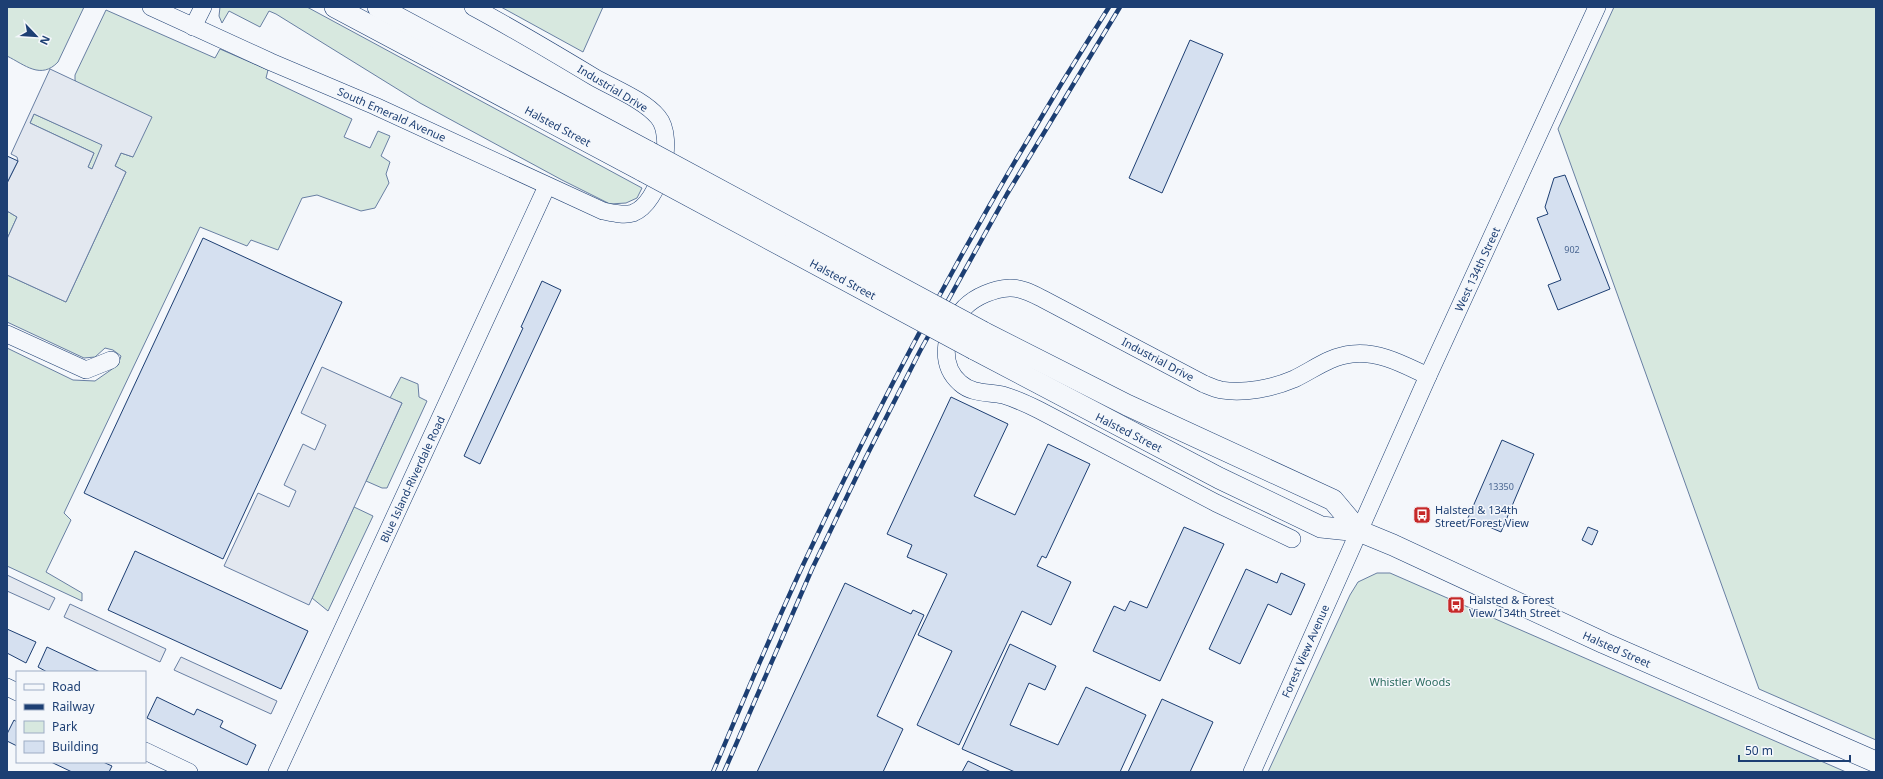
<svg xmlns="http://www.w3.org/2000/svg" width="1883" height="779" font-family="'Noto Sans',sans-serif">
	<style>
		.green { fill: #d7e8df; stroke: #687fa3 }
		.parking { fill: #e3e8f0; stroke: #687fa3; fill-rule: evenodd }
		.building { fill: #d5e0f0; stroke: #1d3f73 }
		.lines { fill: none; stroke-linecap: round; stroke-linejoin: round }
		.minor-casing { stroke: #1d3f73; stroke-width: 18 }
		.major-casing { stroke: #1d3f73; stroke-width: 22 }
		.minor { stroke: #f4f7fb; stroke-width: 17 }
		.major { stroke: #f4f7fb; stroke-width: 21 }
		.rail-casing { stroke: #1d3f73; stroke-width: 4.5 }
		.rail { stroke: #f4f7fb; stroke-width: 3; stroke-dasharray: 9; stroke-linecap: butt }
		.major-bridge-casing { stroke: #1d3f73; stroke-width: 22; stroke-linecap: butt }
		.major-bridge { stroke: #f4f7fb; stroke-width: 21 }
		.labels { text-anchor: middle; dominant-baseline: central; stroke-width: 3; stroke-linejoin: round; paint-order: stroke }
		.number-label { font-size: 9px; fill: #4b6792 }
		.street-label { font-size: 11px; fill: #1d3f73; stroke: #f4f7fb }
		.poi-label { font-size: 11px; fill: #1d3f73; stroke: #f4f7fb; text-anchor: start }
		.park-label { font-size: 11px; fill: #2c6c60; stroke: #f4f7fb }
	</style>
	<rect width="100%" height="100%" fill="#f4f7fb"/>
	<g class="green">
		<path d="M7,7H84L58,62C41,80 25,65 7,56Z"/>
		<polygon points="220,7 307,7 642,188 637,198 626,203 610,204 562,180 420,103 276,14 269,11 260,27 229,11 222,23 219,16"/>
		<polygon points="501,7 603,7 583,52"/>
		<polygon points="1614,7 1876,7 1876,740 1759,689 1558,129"/>
		<polygon points="106,10 215,58 220,49 268,70 266,78 352,119 344,137 370,148 378,131 390,136 381,156 390,162 386,174 389,183 375,208 361,211 317,195 302,198 278,250 251,240 247,246 200,227 64,513 71,520 46,572 82,593 82,601 7,566 7,348 73,380 95,381 118,365 121,356 113,350 105,348 95,357 84,358 7,322 7,275 66,302 126,172 115,166 121,153 133,157 75,80 75,75"/>
		<polygon points="34,114 103,145 92,169 88,167 94,153 30,123"/>
		<polygon points="7,211 17,217 7,239"/>
		<polygon points="401,377 418,384 419,397 427,401 387,488 382,488 366,481 402,403 390,398"/>
		<polygon points="354,507 373,516 328,611 312,598"/>
		<polygon points="1377,573 1390,573 1846,772 1268,772 1350,595 1358,582"/>
	</g>
	<g class="parking">
		<path d="M50,69L152,117L133,157L121,153L115,166L126,172L66,302L7,275V239L17,217L7,211V183L18,161L17,157L11,154ZM34,114L102,145L92,169L88,167L94,153L30,123Z"/>
		<polygon points="322,367 402,403 309,605 224,566 258,493 289,507 296,491 284,485 303,444 315,450 326,425 301,413"/>
		<polygon points="7,575 55,598 49,610 7,591"/>
		<polygon points="70,604 166,649 160,662 64,617"/>
		<polygon points="181,657 277,701 271,714 174,670"/>
	</g>
	<g class="building">
		<polygon points="1190,40 1223,54 1162,193 1129,178"/>
		<polygon points="7,156 18,161 7,183"/>
		<polygon points="1565,175 1610,289 1558,310 1548,285 1561,280 1537,218 1548,214 1545,207 1554,178"/>
		<polygon points="203,238 342,302 223,559 84,493"/>
		<polygon points="542,281 561,290 480,464 464,456 523,328 521,327"/>
		<polygon points="951,397 1008,424 974,496 1015,515 1048,444 1090,464 1046,558 1042,556 1037,566 1071,582 1051,625 1022,611 959,745 917,725 952,651 918,635 947,574 907,557 912,545 887,534"/>
		<polygon points="1502,440 1534,454 1501,532 1468,518"/>
		<polygon points="1184,527 1224,544 1160,681 1093,651 1114,606 1125,611 1130,601 1147,608"/>
		<polygon points="1588,527 1598,531 1592,545 1582,540"/>
		<polygon points="135,551 308,631 281,689 108,610"/>
		<polygon points="1246,569 1277,583 1281,573 1305,584 1291,615 1268,604 1240,664 1209,649"/>
		<polygon points="845,583 911,614 913,610 924,615 877,716 903,729 883,772 757,772"/>
		<polygon points="7,629 36,642 26,663 7,653"/>
		<polygon points="1010,644 1056,666 1045,690 1029,683 1010,725 1058,745 1086,687 1146,715 1120,772 1015,772 962,749"/>
		<polygon points="47,647 100,672 47,672 38,667"/>
		<polygon points="157,697 194,715 197,709 223,721 220,727 256,745 247,765 147,718"/>
		<polygon points="1162,699 1213,722 1190,772 1128,772"/>
		<polygon points="14,720 17,722 17,746 7,741 7,734"/>
		<polygon points="968,761 991,772 962,772"/>
		<polygon points="51,762 103,762 112,766 109,772 72,772"/>
	</g>
	<g class="lines">
		<defs>
			<g id="minor">
				<path d="M151,7L271,62L375,106L603,211C613,213 624,216 633,213C660,203 676,138 658,117C644,100 613,88 594,77C554,53 514,29 473,7"/>
				<polyline points="193,27 203,7"/>
				<polyline points="7,334 86,370 111,360"/>
				<path d="M1292,539L1216,503L1039,410C1027,404 1016,399 1003,395C988,392 972,394 960,383C937,363 946,327 965,307C976,296 994,289 1009,288C1020,287 1033,294 1043,299L1204,384C1209,386 1216,389 1221,390C1244,394 1273,388 1294,379C1313,370 1330,356 1352,354C1380,351 1404,365 1428,376"/>
				<polyline points="7,687 17,692"/>
				<polyline points="145,751 189,772"/>
				<polyline points="277,772 547,186"/>
				<polyline points="1252,772 1428,376 1597,7"/>
			</g>
			<g id="major">
				<polyline points="335,7 643,171"/>
				<polyline points="378,7 649,152"/>
				<polyline points="983,332 1127,405 1333,500 1359,531"/>
				<polyline points="974,349 1219,478 1321,527 1359,531 1393,545 1604,643 1876,762"/>
			</g>
		</defs>
		<use href="#minor" class="minor-casing"/>
		<use href="#major" class="major-casing"/>
		<use href="#minor" class="minor"/>
		<use href="#major" class="major"/>
		<defs>
			<g id="rail">
				<path d="M713,772C742,703 771,634 803,565C893,373 995,187 1109,7"/>
				<polyline points="724,772 812,569 865,459 920,351 1007,194 1120,7"/>
			</g>
		</defs>
		<use href="#rail" class="rail-casing"/>
		<use href="#rail" class="rail"/>
		<defs>
			<g id="major-bridge">
				<polyline points="649,152 983,332"/>
				<polyline points="643,171 974,349"/>
			</g>
		</defs>
		<use href="#major-bridge" class="major-bridge-casing"/>
		<use href="#major-bridge" class="major-bridge"/>
	</g>
	<defs>
		<symbol id="bus-square" viewBox="-11 -11 22 22"><rect x="-9" y="-9" width="18" height="18" rx="4" fill="#c62828" stroke="#f4f7fb"/><path d="M-5-6H5V4H4V6H2V4H-2V6H-4V4H-5ZM-3.5-4V0h7V-4ZM-3.5 1.2v1.5H-2V1.2ZM2 1.2v1.5H3.5V1.2Z" fill="#fff"/></symbol>
	</defs>
	<g fill-rule="evenodd">
		<use href="#bus-square" x="1412" y="505" width="20" height="20"/>
		<use href="#bus-square" x="1446" y="595" width="20" height="20"/>
	</g>
	<g class="labels">
		<g class="number-label">
			<text x="1572" y="249">902</text>
			<text x="1501" y="486">13350</text>
		</g>
		<g class="street-label">
			<text transform="translate(613 88) rotate(31)">Industrial Drive</text>
			<text transform="translate(392 114) rotate(24)">South Emerald Avenue</text>
			<text transform="translate(558 126) rotate(28)">Halsted Street</text>
			<text transform="translate(1477 269) rotate(-65)">West 134th Street</text>
			<text transform="translate(843 279) rotate(28)">Halsted Street</text>
			<text transform="translate(1158 359) rotate(28)">Industrial Drive</text>
			<text transform="translate(1129 432) rotate(27)">Halsted Street</text>
			<text transform="translate(412 479) rotate(-65)">Blue Island-Riverdale Road</text>
			<text transform="translate(1617 649) rotate(24)">Halsted Street</text>
			<text transform="translate(1305 651) rotate(-66)">Forest View Avenue</text>
		</g>
		<g class="poi-label">
			<text x="1435" y="509">Halsted &amp; 134th<tspan x="1435" dy="13">Street/Forest View</tspan></text>
			<text x="1469" y="599">Halsted &amp; Forest<tspan x="1469" dy="13">View/134th Street</tspan></text>
		</g>
		<g class="park-label">
			<text x="1410" y="681">Whistler Woods</text>
		</g>
	</g>
	<rect width="1883" height="779" fill="none" stroke="#1d3f73" stroke-width="16"/>
	<rect x="16" y="671" width="130" height="92" fill="#f4f7fb" stroke="#9eadc5"/>
	<rect x="24" y="684" width="20" height="6" fill="#f4f7fb" stroke="#9eadc5"/>
	<text x="52" y="691" font-size="12" fill="#1d3f73">Road</text>
	<rect x="24" y="704" width="20" height="6" fill="#1d3f73" stroke="#9eadc5"/>
	<text x="52" y="711" font-size="12" fill="#1d3f73">Railway</text>
	<rect x="24" y="721" width="20" height="12" fill="#d7e8df" stroke="#9eadc5"/>
	<text x="52" y="731" font-size="12" fill="#1d3f73">Park</text>
	<rect x="24" y="741" width="20" height="12" fill="#d5e0f0" stroke="#9eadc5"/>
	<text x="52" y="751" font-size="12" fill="#1d3f73">Building</text>
	<g transform="translate(36 36) rotate(115)" stroke="#f4f7fb" stroke-width="3" paint-order="stroke">
	<path d="M0-3L7 15L0 10L-7 15Z" fill="#1d3f73"/>
	<text y="-6" font-size="11" font-weight="bold" text-anchor="middle" fill="#1d3f73">N</text>
	</g>
	<path d="M1739 755v6h111v-6" fill="none" stroke="#1d3f73" stroke-width="2"/>
	<text x="1745" y="755" font-size="12" fill="#1d3f73" stroke="#f4f7fb" stroke-width="3" paint-order="stroke">50 m</text>
</svg>
